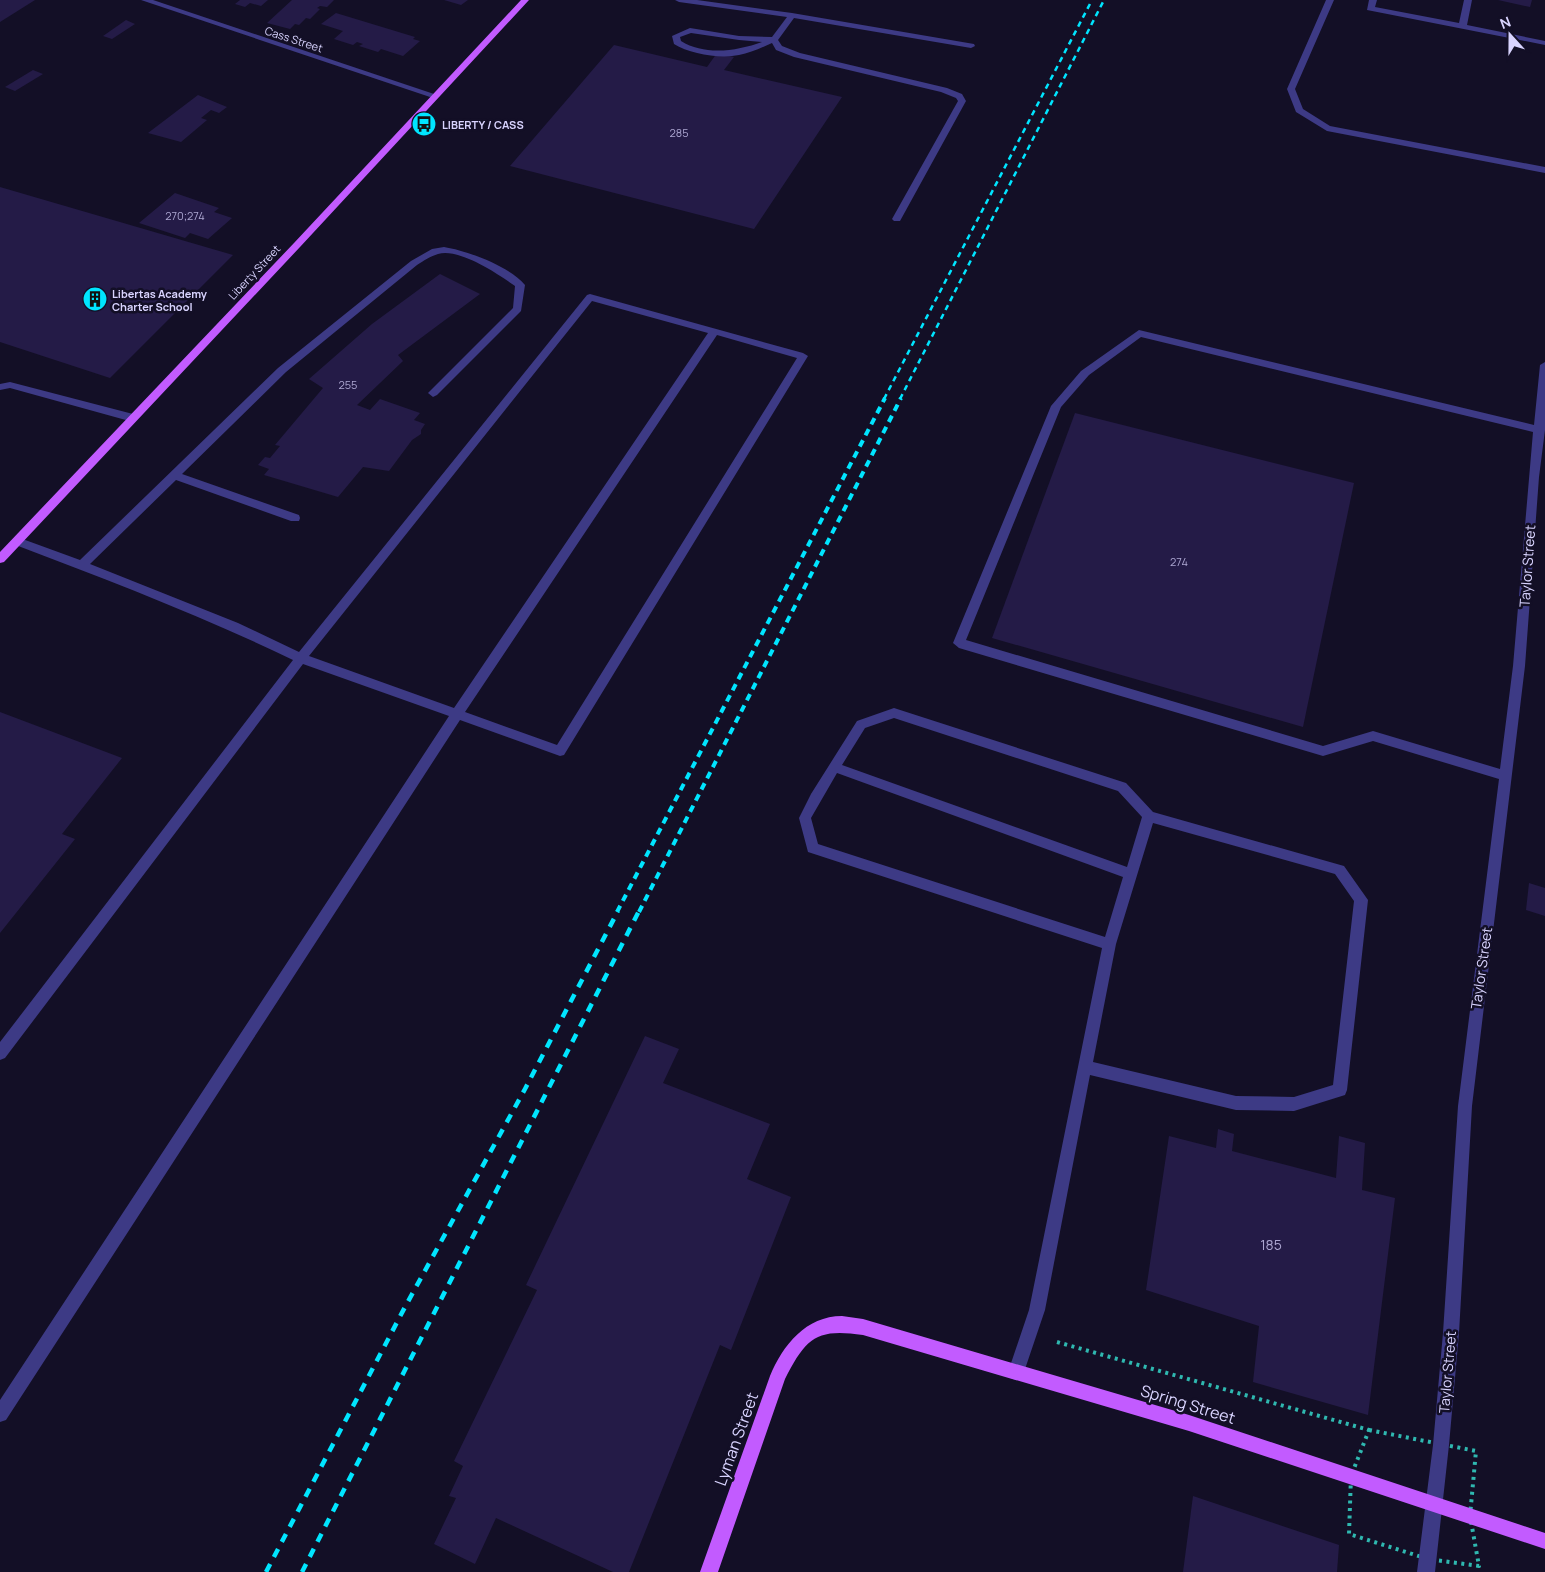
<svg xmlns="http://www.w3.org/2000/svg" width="1545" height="1572" font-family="Manrope,sans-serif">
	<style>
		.building { fill: #241b47 }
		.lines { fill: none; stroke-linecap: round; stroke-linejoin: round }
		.path { stroke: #2fb8b0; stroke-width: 4; stroke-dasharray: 3 4.5; stroke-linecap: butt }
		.minor { fill: #3d3a85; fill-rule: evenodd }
		.major { fill: #c25bff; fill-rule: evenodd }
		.rail-far2 { stroke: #00e5ff; stroke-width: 2.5; stroke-dasharray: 5.5 4.5; stroke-linecap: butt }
		.rail-far1 { stroke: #00e5ff; stroke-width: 4; stroke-dasharray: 7 5.5; stroke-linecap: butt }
		.rail { stroke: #00e5ff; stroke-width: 4.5; stroke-dasharray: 9 8; stroke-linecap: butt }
		.labels { text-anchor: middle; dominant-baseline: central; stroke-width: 5; stroke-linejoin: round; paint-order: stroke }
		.far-street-label { font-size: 11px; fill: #d9d4ff; stroke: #130f26 }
		.far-poi-label { font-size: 11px; font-weight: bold; fill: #d9d4ff; stroke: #130f26; text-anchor: start }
		.number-label { font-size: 11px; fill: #aca6d1 }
		.street-label { font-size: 14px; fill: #d9d4ff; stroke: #130f26 }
		.near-number-label { font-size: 14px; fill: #aca6d1 }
		.near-street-label { font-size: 16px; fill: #d9d4ff; stroke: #130f26 }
	</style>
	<rect width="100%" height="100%" fill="#130f26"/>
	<g class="building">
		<polygon points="0,0 35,0 0,22"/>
		<polygon points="240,0 268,0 261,6 250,3 245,7 235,4"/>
		<polygon points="292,0 334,0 327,7 320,6 317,8 320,9 310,19 306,18 299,25 295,24 290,29 267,23"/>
		<polygon points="444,0 468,0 461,5"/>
		<polygon points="1498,0 1532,0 1530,7"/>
		<polygon points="336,13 415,37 413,39 420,41 403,56 381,49 378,52 359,46 363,44 357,42 353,45 334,39 343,31 321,24"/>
		<polygon points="126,20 135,24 112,39 103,36"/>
		<polygon points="614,45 707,67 717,53 734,57 724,70 842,97 754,229 510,166"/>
		<polygon points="33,70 43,74 15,91 5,87"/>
		<polygon points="198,95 227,107 219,113 211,110 201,118 207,120 181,142 148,133"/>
		<polygon points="0,187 233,255 110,378 0,342"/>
		<polygon points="175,193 219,208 214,212 232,218 208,239 190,233 185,238 139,223"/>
		<polygon points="440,274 480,294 398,355 403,361 357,405 370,410 380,399 420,413 414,420 425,424 421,430 421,434 412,440 389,471 363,467 338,497 264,475 269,469 258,465 265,457 270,458 280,446 275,445 323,388 309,379 372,324"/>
		<polygon points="1075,413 1354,483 1303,727 992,638"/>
		<polygon points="0,712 122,758 62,834 75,839 0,933"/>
		<polygon points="1529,883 1545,888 1545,916 1526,910"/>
		<polygon points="645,1036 679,1049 663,1083 770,1124 747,1179 791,1197 731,1350 720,1345 629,1572 613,1572 496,1518 475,1564 434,1544 456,1498 449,1496 463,1466 454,1461 537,1290 526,1285"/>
		<polygon points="1218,1129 1234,1134 1232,1151 1336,1178 1339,1136 1365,1143 1362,1190 1395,1198 1368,1415 1253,1382 1259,1326 1146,1290 1169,1136 1216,1148"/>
		<polygon points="1193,1496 1339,1545 1337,1572 1183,1572"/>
	</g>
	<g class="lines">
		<g class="path">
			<polyline points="1057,1342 1369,1430"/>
			<polygon points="1369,1430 1476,1451 1470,1516 1479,1566 1428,1559 1349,1534 1351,1476"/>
		</g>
		<g class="minor">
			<polygon points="141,0 153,0 440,96 433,98"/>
			<path d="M675,0H697L792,13L974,44L975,46L971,48L794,18L778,40L782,46L800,53L947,88L962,94L966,101L900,221H894L892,219L958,101L956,98L941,92L794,57L776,50L772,43C761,48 750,53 739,55C720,59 690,54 674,44L672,36L690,28L739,36L772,37L787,17L679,2ZM691,33L739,40L762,42C737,51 705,56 681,41L680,37Z"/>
			<polygon points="1326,0 1334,0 1295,89 1303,109 1330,126 1545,167 1545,173 1327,131 1296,112 1287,89"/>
			<polygon points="1369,0 1377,0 1375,7 1459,23 1464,0 1472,0 1467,25 1545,41 1545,45 1367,10"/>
			<path d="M444,247C468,251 509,266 525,285L521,311L437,395L433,397L428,393L513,308L515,286C498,274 460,248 438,254C431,256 423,261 417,265L286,372L182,474L299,515L300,518L299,521H291L176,480L90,564L238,623L299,652L587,295L590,294L803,353L808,356L564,755L560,756L460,720L6,1420L0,1422V1400L449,716L303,664L5,1058L0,1060V1042L293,660C202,616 108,580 13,544L11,541L17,537L80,560L278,368L411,261L432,249ZM592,301L708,333L454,708L309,656ZM717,335L797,358L557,745L465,712Z"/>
			<path d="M1139,330L1534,425L1540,365L1545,362V430L1539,477L1525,666L1472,1106L1459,1333L1449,1445L1435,1572H1417L1433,1445L1443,1333L1458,1106L1499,779L1373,741L1323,756L959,648L953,643L1051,406L1081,371ZM1141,337L1533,432L1513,666L1500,769L1373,731L1323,746L966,640L1061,407L1089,375Z"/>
			<polygon points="10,382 133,414 138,418 133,422 10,388 0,390 0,384"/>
			<path d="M894,708L1126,783L1153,812L1344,866L1368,900L1347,1090L1345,1095L1294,1111L1236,1110L1090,1075L1045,1310L1024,1372L1022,1378L1016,1380L1010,1378L1008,1372L1029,1310L1102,948L808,852L799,818L811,794L857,721ZM894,718L1118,791L1142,817L1127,867L842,765L865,728ZM837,773L1123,877L1105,937L818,844L811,818ZM1153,823L1335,874L1354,901L1333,1085L1294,1097L1236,1096L1093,1062L1116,944Z"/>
		</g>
		<g class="major">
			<polygon points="521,0 529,0 300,247 4,562 0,563 0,552 294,243"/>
			<path d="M842,1316L863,1319L1189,1415L1545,1533V1549L1189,1431L863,1335C816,1328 806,1338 785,1379L718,1572H700L770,1376C783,1345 806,1316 842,1316Z"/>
		</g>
		<g class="rail-far2">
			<polyline points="884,399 1092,0"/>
			<polyline points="900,399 1104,0"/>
		</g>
		<g class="rail-far1">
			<polyline points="617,912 885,398"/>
			<polyline points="639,912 901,398"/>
		</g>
		<g class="rail">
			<polyline points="266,1572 405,1307 525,1089 618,911"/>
			<polyline points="302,1572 639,911"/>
		</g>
	</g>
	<defs>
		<symbol id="bus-disc" viewBox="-11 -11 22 22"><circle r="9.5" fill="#00e5ff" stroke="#130f26"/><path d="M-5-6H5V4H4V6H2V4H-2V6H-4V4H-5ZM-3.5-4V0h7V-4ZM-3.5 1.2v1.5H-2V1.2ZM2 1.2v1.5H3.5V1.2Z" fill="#111"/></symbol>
		<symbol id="building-disc" viewBox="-11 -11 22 22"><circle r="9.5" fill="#00e5ff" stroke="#130f26"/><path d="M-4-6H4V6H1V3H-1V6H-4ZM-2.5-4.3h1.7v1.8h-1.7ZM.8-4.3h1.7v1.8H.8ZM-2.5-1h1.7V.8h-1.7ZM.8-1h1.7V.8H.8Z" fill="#111"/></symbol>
	</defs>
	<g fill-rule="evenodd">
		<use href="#bus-disc" x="410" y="110" width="28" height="28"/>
		<use href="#building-disc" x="81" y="285" width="28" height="28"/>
	</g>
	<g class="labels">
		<g class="far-street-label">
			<text transform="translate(294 39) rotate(18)">Cass Street</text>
			<text transform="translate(254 272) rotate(-47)">Liberty Street</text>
		</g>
		<g class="far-poi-label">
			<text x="442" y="124">LIBERTY / CASS</text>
			<text x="112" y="293">Libertas Academy<tspan x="112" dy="13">Charter School</tspan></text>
		</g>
		<g class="number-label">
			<text x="679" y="132">285</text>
			<text x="185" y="215">270;274</text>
			<text x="348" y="384">255</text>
			<text x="1179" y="561">274</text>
		</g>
		<g class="street-label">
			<text transform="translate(1527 566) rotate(-86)">Taylor Street</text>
			<text transform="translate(1481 968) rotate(-82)">Taylor Street</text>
			<text transform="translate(1447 1372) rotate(-85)">Taylor Street</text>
		</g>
		<g class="near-number-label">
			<text x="1271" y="1244">185</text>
		</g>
		<g class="near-street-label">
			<text transform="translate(1188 1404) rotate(17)">Spring Street</text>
			<text transform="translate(736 1439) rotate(-70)">Lyman Street</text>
		</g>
	</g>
	<g transform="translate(1510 35) rotate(339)" stroke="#130f26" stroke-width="4" paint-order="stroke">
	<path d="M0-4L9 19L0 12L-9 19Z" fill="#d9d4ff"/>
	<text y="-8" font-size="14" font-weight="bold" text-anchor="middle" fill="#d9d4ff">N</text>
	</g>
</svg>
